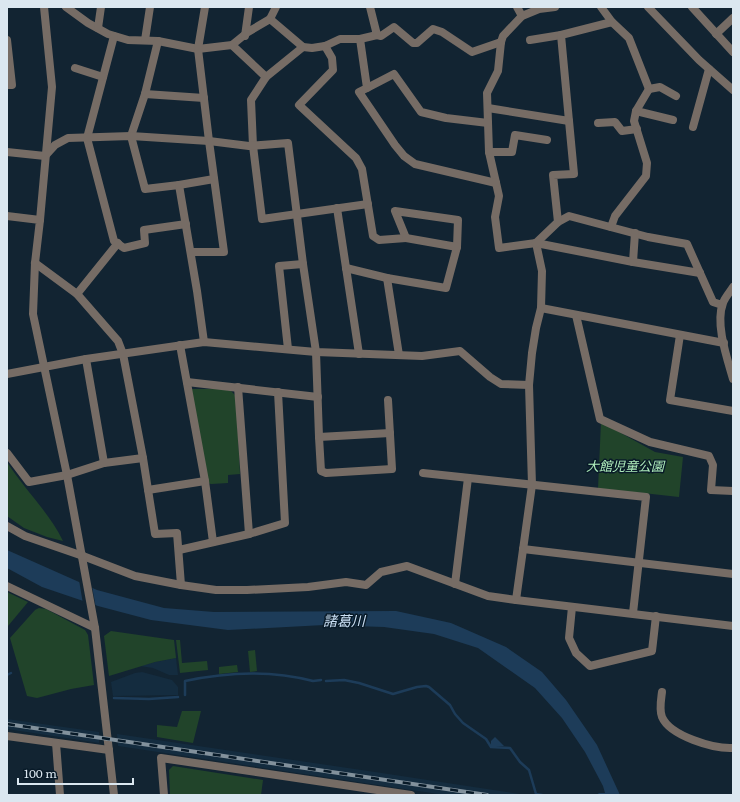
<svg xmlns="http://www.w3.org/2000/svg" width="740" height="802" font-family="Literata,'Noto Sans JP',serif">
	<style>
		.built { fill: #142c3f }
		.green { fill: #21442a }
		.water { fill: #1d3c59 }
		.pier { fill: #122432 }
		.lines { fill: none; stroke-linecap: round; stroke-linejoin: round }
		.stream { stroke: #1d3c59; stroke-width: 2.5 }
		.minor { stroke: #766c65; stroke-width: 8 }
		.tertiary { stroke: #766c65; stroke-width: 8 }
		.rail-casing { stroke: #82919c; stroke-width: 4 }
		.rail { stroke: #081a28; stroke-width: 2.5; stroke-dasharray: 8; stroke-linecap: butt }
		.labels { text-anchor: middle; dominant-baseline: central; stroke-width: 3; stroke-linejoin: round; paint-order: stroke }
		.park-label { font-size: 13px; font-style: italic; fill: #afedbb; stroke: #081a28 }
		.water-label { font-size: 14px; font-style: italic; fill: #cbe0f5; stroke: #081a28 }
	</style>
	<rect width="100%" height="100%" fill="#122432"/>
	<g class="built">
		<polygon points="176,658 178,675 169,675 153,668 140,666 155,662"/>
		<polygon points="142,672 172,680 178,687 178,695 113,696 111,682 135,673"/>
		<polygon points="7,719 99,732 99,743 7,729"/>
		<polygon points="117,734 375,772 526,795 445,795 118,746"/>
	</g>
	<g class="green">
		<polygon points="190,389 223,389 231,391 236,396 240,474 228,475 228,483 211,484 208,483"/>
		<polygon points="601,422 655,452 683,457 679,497 643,493 598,489"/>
		<path d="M7,462C24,489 49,512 63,541L47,537L24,528L7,516Z"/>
		<polygon points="7,592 28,602 8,626 7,626"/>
		<polygon points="39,608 46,609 85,630 88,635 94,685 71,689 37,698 27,696 10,638 35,610"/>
		<polygon points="111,631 174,640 176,658 155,662 109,676 104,636"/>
		<polygon points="176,640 180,640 182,663 207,661 208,670 180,673"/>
		<polygon points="255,650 257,671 250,672 248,651"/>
		<polygon points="237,665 238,672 219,674 219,667"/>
		<polygon points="182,711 201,711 193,743 157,737 157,725 177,727"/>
		<polygon points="173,766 263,780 261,795 170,795 169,770"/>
	</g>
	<g class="water">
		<polygon points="7,550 97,590 164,608 214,612 396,611 451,623 506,647 542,672 566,700 597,745 620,795 596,795 599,793 605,793 603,786 585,752 562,718 535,688 478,648 434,634 384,627 324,625 228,630 151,620 98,606 42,587 7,568"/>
		<polygon points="495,737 504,746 491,746 491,741"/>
	</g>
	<polygon class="pier" points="79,580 92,586 96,608 83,604"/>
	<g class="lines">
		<g class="stream">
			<polyline points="7,675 11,673"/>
			<polyline points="326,681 344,680 359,683 393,694 417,687 426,686 429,687 450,705 455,714 463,723 486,739 491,747 510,748 520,762 529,770 536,794 542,795"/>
			<path d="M185,695V681C227,672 271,670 313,681L321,680"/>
			<polyline points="114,698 149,699 178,697"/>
		</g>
		<g class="minor">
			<polyline points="66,7 88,23 108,34 128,40 158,41 198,49 232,45 248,32 270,19 303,47 312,48 325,46 340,39 360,39 377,35 370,7"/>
			<polyline points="517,7 522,16"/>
			<polyline points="555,7 539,9 522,16 503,36 501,42 498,71 487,93 489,152 499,196 495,217 499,248 536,243 542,271 541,308 536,328 532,353 529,385 532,485 516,600 733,626"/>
			<polyline points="601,7 612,22"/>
			<polyline points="692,7 733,52"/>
			<polyline points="270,19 276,7"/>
			<polyline points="98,28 101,7"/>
			<polyline points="716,34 733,18"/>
			<polyline points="377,35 381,36 394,27 413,43 417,43 433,29 442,32 472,52 501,42"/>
			<polyline points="114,36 87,138 114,241 124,248 145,243 144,230 186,224"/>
			<polyline points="245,36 249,7"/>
			<polyline points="360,39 367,88 359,92 395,145 404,156 415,164 496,183"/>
			<polyline points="7,40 12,85 7,85"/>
			<polyline points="145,40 150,7"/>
			<polyline points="530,40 561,35"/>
			<polyline points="158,41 145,94 131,136 145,189 179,185 197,291 204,342"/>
			<polyline points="232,45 266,77"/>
			<polyline points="325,46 332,58 333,70 299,105 356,158 362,169 373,236 379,240 406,238 395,211 458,220 457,247 446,288 387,278 346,268"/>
			<polyline points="303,47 266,77 251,100 253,146 262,219 368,204"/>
			<polyline points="75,68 103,77"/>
			<polyline points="367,88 394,74 421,112 446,118 488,123"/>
			<polyline points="145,94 204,98"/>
			<polyline points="488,108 569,121 561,35 612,22 629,38 649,89 660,87 676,96"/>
			<polyline points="636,111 673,120"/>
			<polyline points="598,123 615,122 622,131 637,129"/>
			<polyline points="693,127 709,69"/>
			<polyline points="7,152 45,156 55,145 68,138 131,136 209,141 249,146 288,143 303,264 316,352 319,437 321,471 326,473 392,469 388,400"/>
			<polyline points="489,152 512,152 515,135 547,140"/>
			<polyline points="179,185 214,179"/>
			<polyline points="337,208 359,354"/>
			<polyline points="40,220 52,87 44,7"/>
			<polyline points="558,222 569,216 648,237 687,244 713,302 722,305"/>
			<polyline points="611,227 615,216 646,176 647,163 634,121 636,111 649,89"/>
			<polyline points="406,238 457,247"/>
			<polyline points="536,243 633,262 700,273"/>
			<polyline points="536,243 558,222 553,175 574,174 569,121"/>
			<polyline points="191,252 224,252 209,141 198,49 205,7"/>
			<polyline points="633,262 635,233"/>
			<polyline points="35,263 77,294 118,341 123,354 143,458 155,534 177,533 181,585"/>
			<polyline points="387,278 399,355"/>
			<polyline points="77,294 118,243"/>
			<polyline points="576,315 600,419 650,442 709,456 713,465 711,490 733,491"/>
			<polyline points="680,335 670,400 733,411"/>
			<polyline points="180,345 205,481 213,542"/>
			<polyline points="288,349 279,266 303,264"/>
			<polyline points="86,359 104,463"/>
			<polyline points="7,374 86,359 204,342 316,352 422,356 460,351 490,377 501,384 529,385"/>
			<polyline points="187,382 318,397"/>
			<polyline points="238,387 249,534"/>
			<polyline points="319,437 390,433"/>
			<polyline points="7,453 29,482 67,475 104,463 143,458"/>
			<polyline points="423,473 646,497 633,613"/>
			<polyline points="148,490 205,481"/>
			<polyline points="523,549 733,574"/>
			<polyline points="179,550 249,534 285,523 278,392"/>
			<polyline points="83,556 135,576 181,585 216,590 247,590 308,587 346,582 366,585 381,572 407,566 488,596 516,600"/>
			<polyline points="455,584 468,478"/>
			<polyline points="7,586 95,628"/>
			<polyline points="572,607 569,638 576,653 590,666 652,651 656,616"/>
			<path d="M662,692C661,700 659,710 662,717C670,736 714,749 733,748"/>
			<polyline points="7,736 109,750"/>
			<polyline points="56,743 60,795"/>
			<polyline points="164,795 161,758 411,795"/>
		</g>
		<g class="tertiary">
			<polyline points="648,7 699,60 733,90"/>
			<polyline points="7,216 40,220 35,263 33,314 67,475 95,628 114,795"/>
			<path d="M733,287C730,292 725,297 723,303C715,324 727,358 733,379"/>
			<polyline points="541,308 724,343"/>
			<polyline points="7,526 25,536 83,556"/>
		</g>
		<defs>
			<polyline id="rail" points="7,724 487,795"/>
		</defs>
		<use href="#rail" class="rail-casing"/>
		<use href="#rail" class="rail"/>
	</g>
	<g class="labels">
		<g class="park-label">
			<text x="625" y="465">大館児童公園</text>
		</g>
		<g class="water-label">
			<text x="344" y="620">諸葛川</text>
		</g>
	</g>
	<rect width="740" height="802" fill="none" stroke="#dbe7f0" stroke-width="16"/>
	<path d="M18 778v6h115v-6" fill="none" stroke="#dbe7f0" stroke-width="2"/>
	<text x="24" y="778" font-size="12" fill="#dbe7f0" stroke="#081a28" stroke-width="3" paint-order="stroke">100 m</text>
</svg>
